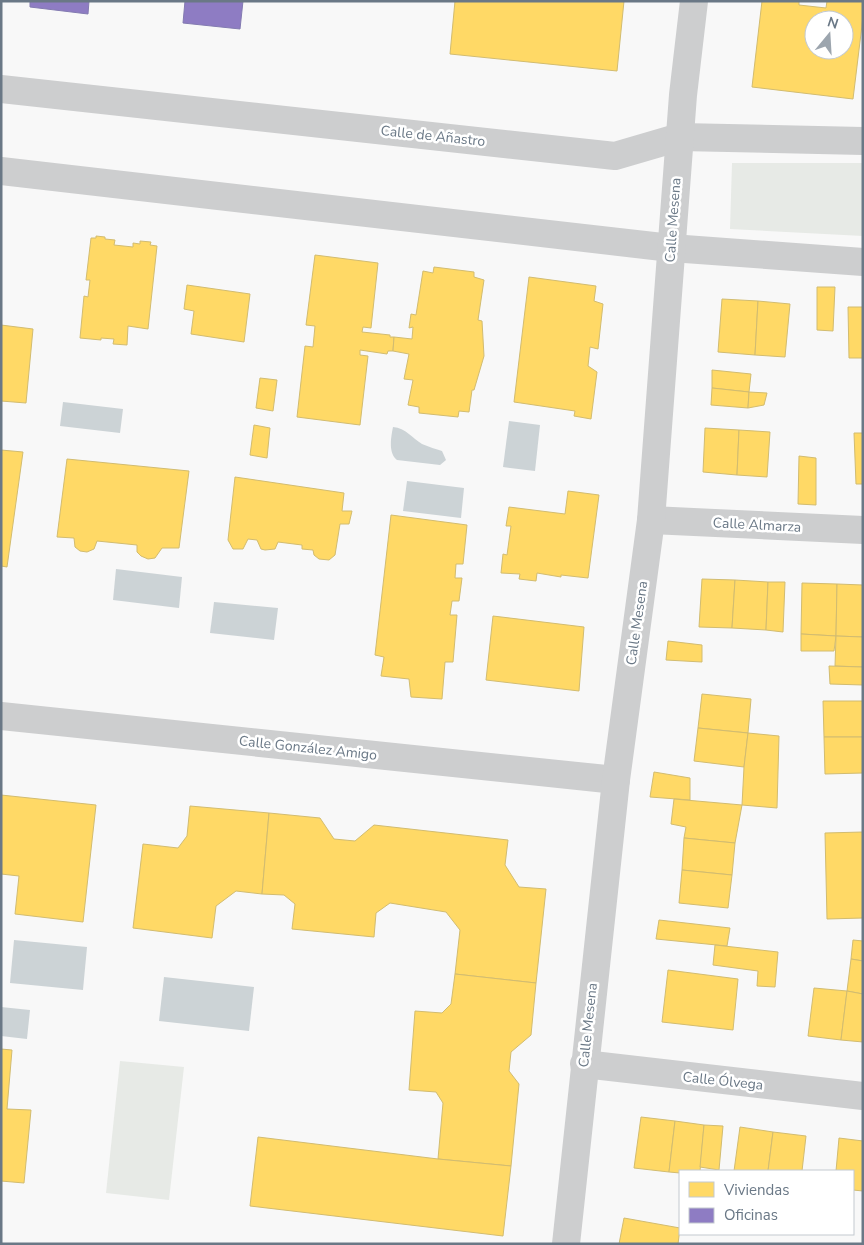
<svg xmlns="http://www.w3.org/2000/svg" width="864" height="1245" font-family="'Nunito Sans',sans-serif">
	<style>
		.green { fill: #e7eae6 }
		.water { fill: #ccd3d6 }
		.homes { fill: #ffd966; stroke: #d2bc70; fill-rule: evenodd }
		.offices { fill: #8e7cc3; stroke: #837bb1 }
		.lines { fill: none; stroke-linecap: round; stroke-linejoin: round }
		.minor { stroke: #cdcecf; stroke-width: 28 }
		.labels { text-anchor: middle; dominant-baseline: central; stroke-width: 5; stroke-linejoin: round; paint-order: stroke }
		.street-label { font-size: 14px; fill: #6a7886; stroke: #fff }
	</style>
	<rect width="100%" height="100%" fill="#f8f8f8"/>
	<g class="green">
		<polygon points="732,163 863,163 863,236 730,229"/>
		<polygon points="120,1061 184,1067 169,1200 106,1193"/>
	</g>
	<g class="water">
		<polygon points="63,402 123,409 120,433 60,426"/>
		<polygon points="509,421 540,425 535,471 503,467"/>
		<path d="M393,427C406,428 412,438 422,444C429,447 436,449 442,451L446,460L440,465L397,460C388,453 391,437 393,427Z"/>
		<polygon points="407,481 464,488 461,518 403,511"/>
		<polygon points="116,569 182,577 179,608 113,600"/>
		<polygon points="214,602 278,608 274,640 210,633"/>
		<polygon points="14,940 87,947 83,990 10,983"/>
		<polygon points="164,977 254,987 249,1031 159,1021"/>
		<polygon points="1,1007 30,1010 27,1039 1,1036"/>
	</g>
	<g class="homes">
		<polygon points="455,1 624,1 617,71 450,54"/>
		<path d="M762,1H799V5L826,8L827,1H863V17L853,99L752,87ZM814,20H844V50H814Z"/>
		<polygon points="96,236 105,237 105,239 115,240 114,245 133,247 133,243 140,244 140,241 151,242 150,245 157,246 148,329 128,326 127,345 113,344 114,339 101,338 101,340 80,338 84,296 88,297 90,280 86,280 91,238 96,238"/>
		<polygon points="315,255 378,263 371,328 363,327 362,332 390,335 390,337 394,337 393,351 388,351 387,354 360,350 360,355 368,356 360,425 297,417 305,346 313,347 315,326 306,325"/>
		<polygon points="434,267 474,272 474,277 484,280 478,320 482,321 484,356 474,390 472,390 469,412 459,411 458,417 419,413 419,407 408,405 413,380 404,379 409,354 393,351 394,337 412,339 413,327 409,328 411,314 416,315 423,271 433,273"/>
		<polygon points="529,277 596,286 594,301 603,304 598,349 590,347 588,366 597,372 591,419 574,416 575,411 514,402"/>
		<polygon points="187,285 250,294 244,342 191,334 194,311 184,309"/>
		<polygon points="817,287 835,287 833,331 817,330"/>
		<polygon points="722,299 758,301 755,355 718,352"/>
		<polygon points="758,301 790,304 785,357 755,355"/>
		<polygon points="848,307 863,307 863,358 849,358"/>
		<polygon points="1,325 33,329 26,403 1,401"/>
		<polygon points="712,370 751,374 749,392 712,388"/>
		<polygon points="260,378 277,380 273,411 256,408"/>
		<polygon points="712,388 749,392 748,408 711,405"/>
		<polygon points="749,392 767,393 764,405 748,408"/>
		<polygon points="254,425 270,428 267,458 250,455"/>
		<polygon points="705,428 739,430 737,475 703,472"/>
		<polygon points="739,430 770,432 767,477 737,475"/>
		<polygon points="854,433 863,433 863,484 856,484"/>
		<polygon points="1,450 23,452 7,567 1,566"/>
		<polygon points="799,456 816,458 816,505 798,504"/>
		<polygon points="67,459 189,471 179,548 162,548 155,558 148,559 141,556 137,552 137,545 97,541 94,549 87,552 80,551 75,547 74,538 57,537"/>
		<polygon points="235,477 344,493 342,511 352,511 349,524 340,524 335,555 329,560 319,559 314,555 313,550 302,549 302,545 278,542 275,549 265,550 261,549 257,540 248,539 243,549 233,549 228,540"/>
		<polygon points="568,491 599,495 588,578 561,575 561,577 537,573 536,581 519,579 520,574 501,573 503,554 507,555 511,526 506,526 509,507 565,514"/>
		<polygon points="391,515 467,525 463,564 456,564 455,578 462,578 459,601 452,601 450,615 457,615 453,662 445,662 442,699 411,697 409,679 381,676 384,657 375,655"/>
		<polygon points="702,579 735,580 732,628 699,627"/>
		<polygon points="735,580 768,582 766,630 732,628"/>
		<polygon points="768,582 785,582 783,632 766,630"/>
		<polygon points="802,583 837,584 836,636 801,634"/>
		<polygon points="837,584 863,585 863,637 836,636"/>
		<polygon points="493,616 584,627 579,691 486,680"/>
		<polygon points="801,634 836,636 834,651 801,651"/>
		<polygon points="836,636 863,637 863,667 835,666"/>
		<polygon points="668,641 702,645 702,662 666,660"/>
		<polygon points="829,666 863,667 863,685 830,684"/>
		<polygon points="702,694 751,699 748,733 698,728"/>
		<polygon points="823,701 863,701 863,737 824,737"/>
		<polygon points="698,728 748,733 744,767 694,761"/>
		<polygon points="748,733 779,736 777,808 742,805 744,767"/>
		<polygon points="824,737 863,737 863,773 825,774"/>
		<polygon points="654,772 690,778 690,800 650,797"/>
		<polygon points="1,795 96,805 83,922 15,914 19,876 1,874"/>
		<polygon points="674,799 742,805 735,843 684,838 686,827 671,824"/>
		<polygon points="190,806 269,813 262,894 236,891 216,906 212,938 133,928 143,844 178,848 187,836"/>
		<polygon points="269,813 320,818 334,839 355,841 374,825 508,840 505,865 519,887 546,889 536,983 455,974 460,930 446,912 390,903 376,913 374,937 292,929 295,904 284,895 262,894"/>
		<polygon points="863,832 863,918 827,919 825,833"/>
		<polygon points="684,838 735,843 732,875 682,870"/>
		<polygon points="682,870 732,875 728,908 679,903"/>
		<polygon points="659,920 730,928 727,946 656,939"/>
		<polygon points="853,940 863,941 863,961 851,959"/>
		<polygon points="715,945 778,952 775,987 757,986 758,971 713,965"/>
		<polygon points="851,959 863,961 863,994 847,991"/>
		<polygon points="668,970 738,979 733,1030 662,1022"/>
		<polygon points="455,974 536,983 531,1035 511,1052 509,1071 519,1084 511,1166 438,1159 443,1103 436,1092 409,1090 415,1011 442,1013 451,1004"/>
		<polygon points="814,988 847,991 841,1040 808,1036"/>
		<polygon points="847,991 863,994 863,1042 841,1040"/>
		<polygon points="1,1049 12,1050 7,1109 31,1110 24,1183 1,1181"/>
		<polygon points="641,1117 675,1121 669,1172 634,1168"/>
		<polygon points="675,1121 704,1125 700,1171 680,1171 680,1173 669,1172"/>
		<polygon points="704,1125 723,1126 719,1170 700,1167"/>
		<polygon points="740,1127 773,1132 768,1171 734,1171"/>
		<polygon points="773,1132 806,1136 802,1171 768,1171"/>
		<polygon points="258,1137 438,1159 511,1166 503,1236 250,1206"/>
		<polygon points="839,1138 863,1141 863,1191 853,1190 853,1171 836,1171"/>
		<polygon points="624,1218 680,1228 678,1244 619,1244"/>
	</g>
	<g class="offices">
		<polygon points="30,1 89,1 88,14 30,7"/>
		<polygon points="185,1 243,1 240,29 183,23"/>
	</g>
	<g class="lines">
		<g class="minor">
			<polyline points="1,89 615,156 680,137 863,141"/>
			<polyline points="1,171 671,248 863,262"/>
			<polyline points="651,520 863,530"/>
			<polyline points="1,716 616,780"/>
			<polyline points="584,1064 863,1096"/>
			<polyline points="566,1244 616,780 651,520 683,95 694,1"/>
		</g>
	</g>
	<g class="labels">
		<g class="street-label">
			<text transform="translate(433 136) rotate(6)">Calle de Añastro</text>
			<text transform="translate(673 220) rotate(-86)">Calle Mesena</text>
			<text transform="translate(757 525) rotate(3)">Calle Almarza</text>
			<text transform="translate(637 623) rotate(-82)">Calle Mesena</text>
			<text transform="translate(308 748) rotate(6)">Calle González Amigo</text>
			<text transform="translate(588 1025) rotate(-84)">Calle Mesena</text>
			<text transform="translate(723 1081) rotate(6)">Calle Ólvega</text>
		</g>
	</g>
	<rect width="864" height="1245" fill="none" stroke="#6a7886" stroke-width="5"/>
	<rect x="679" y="1170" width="175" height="65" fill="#ffffff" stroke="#c3c9cf"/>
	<rect x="689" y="1182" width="25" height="15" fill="#ffd966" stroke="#c3c9cf"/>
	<text x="724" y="1195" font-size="15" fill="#6a7886">Viviendas</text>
	<rect x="689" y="1208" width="25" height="15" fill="#8e7cc3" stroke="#c3c9cf"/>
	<text x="724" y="1220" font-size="15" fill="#6a7886">Oficinas</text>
	<g transform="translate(829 35) rotate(18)"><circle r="24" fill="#ffffff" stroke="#c3c9cf"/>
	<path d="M0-4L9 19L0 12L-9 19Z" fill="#9ca5ae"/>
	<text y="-8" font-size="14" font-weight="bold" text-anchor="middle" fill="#6a7886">N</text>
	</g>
</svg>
